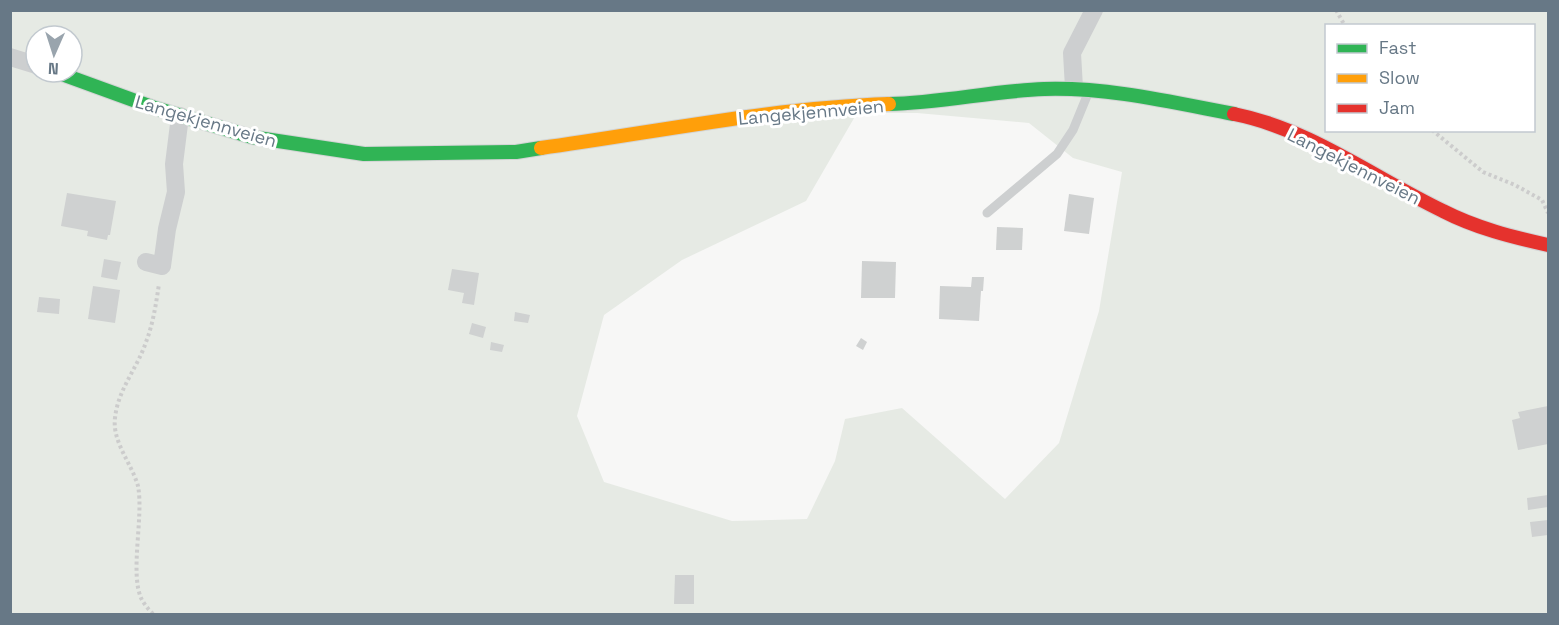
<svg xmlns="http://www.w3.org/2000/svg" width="1559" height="625" font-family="'Space Grotesk',sans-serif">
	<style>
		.green { fill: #e6eae4; fill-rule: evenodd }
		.building { fill: #cfd1d1 }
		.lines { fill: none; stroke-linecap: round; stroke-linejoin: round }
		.fast-casing { stroke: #d3d4d5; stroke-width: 16 }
		.slow-casing { stroke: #d3d4d5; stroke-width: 16 }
		.jam-casing { stroke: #d3d4d5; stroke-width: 16 }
		.path { stroke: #ccc; stroke-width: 4; stroke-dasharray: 3 3; stroke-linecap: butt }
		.lane { stroke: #cdcfd0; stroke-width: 9 }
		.street { stroke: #cdcfd0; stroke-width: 18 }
		.fast { stroke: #30b455; stroke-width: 14 }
		.slow { stroke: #ff9f0a; stroke-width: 14 }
		.jam { stroke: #e5322d; stroke-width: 14 }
		.labels { text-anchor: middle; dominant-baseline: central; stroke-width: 6; stroke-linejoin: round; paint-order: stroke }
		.street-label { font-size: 18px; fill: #677886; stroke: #fff }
	</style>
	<rect width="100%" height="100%" fill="#f7f7f6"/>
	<path class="green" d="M11,11H1548V614H11ZM1326,26H1534V130H1326ZM36,36H72V72H36ZM857,113H917L1029,123L1073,158L1122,172L1099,311L1059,443L1005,499L902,408L845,419L835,461L807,519L732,521L604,482L577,416L604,315L682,260L806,201Z"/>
	<g class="building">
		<polygon points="67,193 116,201 110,235 108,235 107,240 87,236 88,231 61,226"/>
		<polygon points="1069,194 1094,198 1089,234 1064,231"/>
		<polygon points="997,227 1023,228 1022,250 996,250"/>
		<polygon points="104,259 121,262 117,280 101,277"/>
		<polygon points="862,261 896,262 895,298 861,298"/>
		<polygon points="452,269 479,273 474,305 462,303 464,293 448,290"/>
		<polygon points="972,277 984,277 983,291 981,291 979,321 939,319 940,286 971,287"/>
		<polygon points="93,286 120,290 115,323 88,319"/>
		<polygon points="39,297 60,299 59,314 37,312"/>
		<polygon points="515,312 530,315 528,323 514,321"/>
		<polygon points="472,323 486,327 483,338 469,334"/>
		<polygon points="861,338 867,342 863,350 856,346"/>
		<polygon points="491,342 504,345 502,352 490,350"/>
		<polygon points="1548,406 1548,444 1518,450 1512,420 1520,418 1518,412"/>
		<polygon points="1548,495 1548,507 1528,510 1527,498"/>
		<polygon points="1548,520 1548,535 1532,537 1530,522"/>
		<polygon points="675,575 694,575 694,604 674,604"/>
	</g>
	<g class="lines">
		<defs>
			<g id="fast">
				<polyline points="56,72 155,108 252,137 364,154 516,152 541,148"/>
				<path d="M889,104C941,103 992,91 1044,89C1109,87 1171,102 1234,114"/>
			</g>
			<path id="slow" d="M541,148C657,132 772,108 889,104"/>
			<path id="jam" d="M1234,114C1310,129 1374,178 1443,211C1476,228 1512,237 1548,245"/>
		</defs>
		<use href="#fast" class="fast-casing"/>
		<use href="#slow" class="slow-casing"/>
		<use href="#jam" class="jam-casing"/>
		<g class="path">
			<polyline points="1336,10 1345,26"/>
			<polyline points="1432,130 1483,172 1515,185 1542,200 1548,213"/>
			<path d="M153,614C149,610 145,605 142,600C129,575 144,517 138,486C132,464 112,442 115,418C118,389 137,369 146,342C153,324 156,304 159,284"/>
		</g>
		<polyline class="lane" points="987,213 1057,154 1073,130 1089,91"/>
		<g class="street">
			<polyline points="10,57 36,65"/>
			<polyline points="1074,88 1072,53 1094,10"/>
			<polyline points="146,262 162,266 167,229 176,192 174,164 180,116"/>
		</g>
		<use href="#fast" class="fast"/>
		<use href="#slow" class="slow"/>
		<use href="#jam" class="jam"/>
	</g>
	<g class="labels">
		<g class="street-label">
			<text transform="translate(811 112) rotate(-5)">Langekjennveien</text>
			<text transform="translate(206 121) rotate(16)">Langekjennveien</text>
			<text transform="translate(1354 166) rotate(27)">Langekjennveien</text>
		</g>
	</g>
	<rect width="1559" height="625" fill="none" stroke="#677886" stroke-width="24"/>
	<rect x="1325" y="24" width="210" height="108" fill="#ffffff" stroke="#c2c9cf" stroke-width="1.5"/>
	<rect x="1337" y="44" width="30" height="9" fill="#30b455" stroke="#c2c9cf" stroke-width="1.5"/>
	<text x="1379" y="54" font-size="18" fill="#677886">Fast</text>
	<rect x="1337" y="74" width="30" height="9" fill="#ff9f0a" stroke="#c2c9cf" stroke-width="1.5"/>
	<text x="1379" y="84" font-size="18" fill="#677886">Slow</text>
	<rect x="1337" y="104" width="30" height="9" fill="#e5322d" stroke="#c2c9cf" stroke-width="1.5"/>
	<text x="1379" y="114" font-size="18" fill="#677886">Jam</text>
	<g transform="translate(54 54) rotate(183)"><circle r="28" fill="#ffffff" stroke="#c2c9cf" stroke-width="1.5"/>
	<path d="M0-4.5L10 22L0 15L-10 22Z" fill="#99a4ad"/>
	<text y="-9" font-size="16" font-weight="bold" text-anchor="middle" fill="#677886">N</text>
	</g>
</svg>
